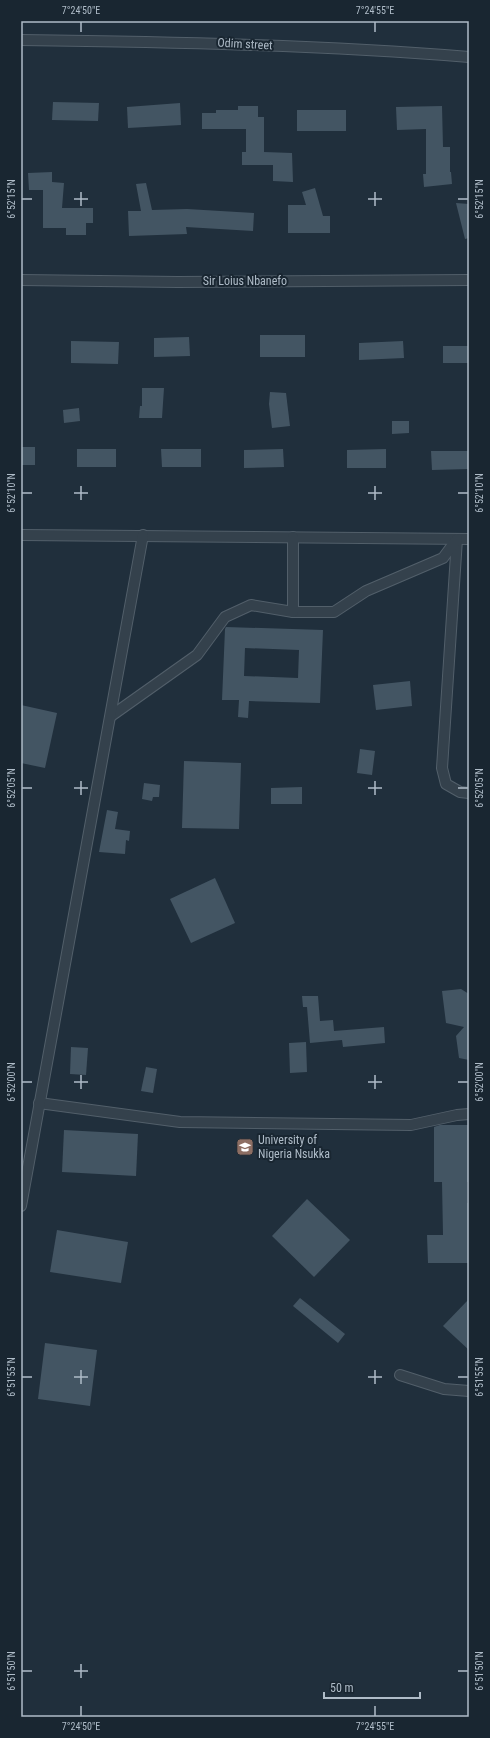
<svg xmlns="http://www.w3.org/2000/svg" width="490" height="1738" font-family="'Roboto Condensed',sans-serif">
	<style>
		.building { fill: #435563; fill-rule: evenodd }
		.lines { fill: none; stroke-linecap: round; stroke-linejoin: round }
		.minor-casing { stroke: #525f6a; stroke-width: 12 }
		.minor { stroke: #34414c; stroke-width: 10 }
		.ticks { fill: none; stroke: #afbcc8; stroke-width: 1.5 }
		.labels { text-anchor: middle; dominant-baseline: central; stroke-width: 4; stroke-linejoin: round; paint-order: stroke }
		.street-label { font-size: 12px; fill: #afbcc8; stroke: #192631 }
		.poi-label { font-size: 12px; fill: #afbcc8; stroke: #192631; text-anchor: start }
		.neatline { fill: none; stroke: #afbcc8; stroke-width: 1.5 }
		.ticks-label { font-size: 10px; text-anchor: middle; fill: #afbcc8 }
	</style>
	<rect width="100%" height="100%" fill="#202f3c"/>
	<g class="building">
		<polygon points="53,102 99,103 98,121 52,120"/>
		<polygon points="180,103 181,125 128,128 127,107"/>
		<polygon points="238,106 258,106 258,117 264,117 264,152 292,153 293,182 273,181 273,165 242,165 242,152 246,152 246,129 202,129 202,113 216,113 216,110 238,110"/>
		<polygon points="442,106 443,147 450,147 450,172 451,172 452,184 424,187 423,174 426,174 426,129 397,130 396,107"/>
		<rect x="297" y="110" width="49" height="21"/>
		<polygon points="52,172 52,182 64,183 62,208 93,208 93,223 86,223 86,235 66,235 66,228 43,228 43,190 29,190 28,173"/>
		<polygon points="146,183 152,210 187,209 254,213 253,231 186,227 187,234 129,236 128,211 141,211 136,184"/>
		<polygon points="315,188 323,216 330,216 330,233 288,233 288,205 306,205 302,192"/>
		<polygon points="456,203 469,204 469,238 465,239"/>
		<rect x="260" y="335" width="45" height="22"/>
		<polygon points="189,337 190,356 154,357 154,338"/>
		<polygon points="71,341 119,342 118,364 71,363"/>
		<polygon points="403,341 404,358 359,360 359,343"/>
		<rect x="443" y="346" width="26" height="17"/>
		<polygon points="142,388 164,388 162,418 139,418 140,406 142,406"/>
		<polygon points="270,392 286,393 290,426 272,428 269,404"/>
		<polygon points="79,408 80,421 64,423 63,410"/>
		<polygon points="392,421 409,421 409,433 392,434"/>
		<rect x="21" y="447" width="14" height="18"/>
		<rect x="77" y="449" width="39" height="18"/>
		<polygon points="161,449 201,449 201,467 162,467"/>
		<polygon points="283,449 284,467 244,468 244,450"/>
		<polygon points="386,449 386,468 347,468 347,450"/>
		<polygon points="431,451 469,451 469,469 432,470"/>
		<path d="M226,627L323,630L320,703L249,701L248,718L238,717L239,700H222L225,629ZM245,648L299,650L298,678L244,676Z"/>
		<polygon points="410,681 412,706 376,710 373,685"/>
		<polygon points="21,705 57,713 45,768 21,763"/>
		<polygon points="360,749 375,751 372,775 357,773"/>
		<polygon points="184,761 241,763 239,829 182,828"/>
		<polygon points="144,783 160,785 159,797 153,797 152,801 142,799"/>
		<polygon points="302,787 302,804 271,804 271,788"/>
		<polygon points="107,810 118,812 115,829 130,831 129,841 126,840 125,854 99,852"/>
		<polygon points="215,878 235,923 191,943 170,899"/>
		<polygon points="461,989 469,994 469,1060 459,1058 456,1036 464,1027 446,1023 442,991"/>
		<polygon points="302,996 318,996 320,1021 333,1020 334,1031 384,1027 385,1043 343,1047 342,1040 310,1043 307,1007 303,1007"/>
		<polygon points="306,1042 307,1072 290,1073 289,1043"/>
		<polygon points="71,1047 88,1048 86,1075 70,1074"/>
		<polygon points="146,1067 157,1069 153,1093 141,1091"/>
		<polygon points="440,1125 469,1125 469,1182 467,1182 467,1203 469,1203 469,1263 428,1263 427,1235 443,1235 442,1182 434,1182 434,1127"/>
		<polygon points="64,1130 138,1134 136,1176 62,1172"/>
		<polygon points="307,1199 350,1240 314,1277 272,1236"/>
		<polygon points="57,1230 128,1242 121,1283 50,1272"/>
		<polygon points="300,1298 345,1334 338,1343 293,1306"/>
		<polygon points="469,1299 469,1350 443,1326"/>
		<polygon points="45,1343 97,1350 90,1406 38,1399"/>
	</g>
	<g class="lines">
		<defs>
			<g id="minor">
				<path d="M21,40C171,42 320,45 469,57"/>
				<polyline points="21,280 178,282 469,280"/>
				<polyline points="21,535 469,539"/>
				<polyline points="457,539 442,768 446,784 460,792 469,793"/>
				<polyline points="293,612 334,612 366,591 443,558 457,539"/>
				<polyline points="111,716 197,655 225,617 251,605 293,612 293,537"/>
				<polyline points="39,1103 180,1122 411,1125 457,1115 469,1114"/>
				<polyline points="21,1206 143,535"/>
				<polyline points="400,1375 444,1389 469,1391"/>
			</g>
		</defs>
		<use href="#minor" class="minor-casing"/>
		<use href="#minor" class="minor"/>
	</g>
	<path class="ticks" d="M81,22V32M375,22V32M81,192V206M375,192V206M22,199H32M74,199H88M368,199H382M458,199H468M81,486V500M375,486V500M22,493H32M74,493H88M368,493H382M458,493H468M81,781V795M375,781V795M22,788H32M74,788H88M368,788H382M458,788H468M81,1075V1089M375,1075V1089M22,1082H32M74,1082H88M368,1082H382M458,1082H468M81,1370V1384M375,1370V1384M22,1377H32M74,1377H88M368,1377H382M458,1377H468M81,1664V1678M22,1671H32M74,1671H88M458,1671H468M81,1706V1716M375,1706V1716"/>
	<defs>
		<symbol id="university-square" viewBox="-11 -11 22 22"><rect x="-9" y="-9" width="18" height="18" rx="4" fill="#8d6e63" stroke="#192631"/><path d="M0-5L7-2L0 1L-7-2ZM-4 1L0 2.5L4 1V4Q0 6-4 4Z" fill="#fff"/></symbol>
	</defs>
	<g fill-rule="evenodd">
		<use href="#university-square" x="235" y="1137" width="20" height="20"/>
	</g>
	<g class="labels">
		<g class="street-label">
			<text transform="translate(245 44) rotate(3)">Odim street</text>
			<text x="245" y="281">Sir Loius Nbanefo</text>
		</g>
		<g class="poi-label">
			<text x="258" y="1140">University of<tspan x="258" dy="14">Nigeria Nsukka</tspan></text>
		</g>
	</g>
	<rect width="490" height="1738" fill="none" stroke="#192631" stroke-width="44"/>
	<path d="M324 1692v6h96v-6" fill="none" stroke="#afbcc8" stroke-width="2"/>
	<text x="330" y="1692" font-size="12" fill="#afbcc8" stroke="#192631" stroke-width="3" paint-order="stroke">50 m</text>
	<rect x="22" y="22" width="446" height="1694" class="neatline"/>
	<g class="ticks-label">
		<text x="81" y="14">7°24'50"E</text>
		<text x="375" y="14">7°24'55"E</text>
		<text transform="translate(11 199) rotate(-90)" y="4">6°52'15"N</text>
		<text transform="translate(479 199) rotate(-90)" y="4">6°52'15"N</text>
		<text transform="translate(11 493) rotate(-90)" y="4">6°52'10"N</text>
		<text transform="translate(479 493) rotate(-90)" y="4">6°52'10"N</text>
		<text transform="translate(11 788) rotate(-90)" y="4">6°52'05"N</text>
		<text transform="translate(479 788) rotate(-90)" y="4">6°52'05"N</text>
		<text transform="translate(11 1082) rotate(-90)" y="4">6°52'00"N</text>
		<text transform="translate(479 1082) rotate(-90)" y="4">6°52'00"N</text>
		<text transform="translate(11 1377) rotate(-90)" y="4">6°51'55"N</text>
		<text transform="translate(479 1377) rotate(-90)" y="4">6°51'55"N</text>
		<text transform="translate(11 1671) rotate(-90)" y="4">6°51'50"N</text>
		<text transform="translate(479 1671) rotate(-90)" y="4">6°51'50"N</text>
		<text x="81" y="1730">7°24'50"E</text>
		<text x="375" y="1730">7°24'55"E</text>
	</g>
</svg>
